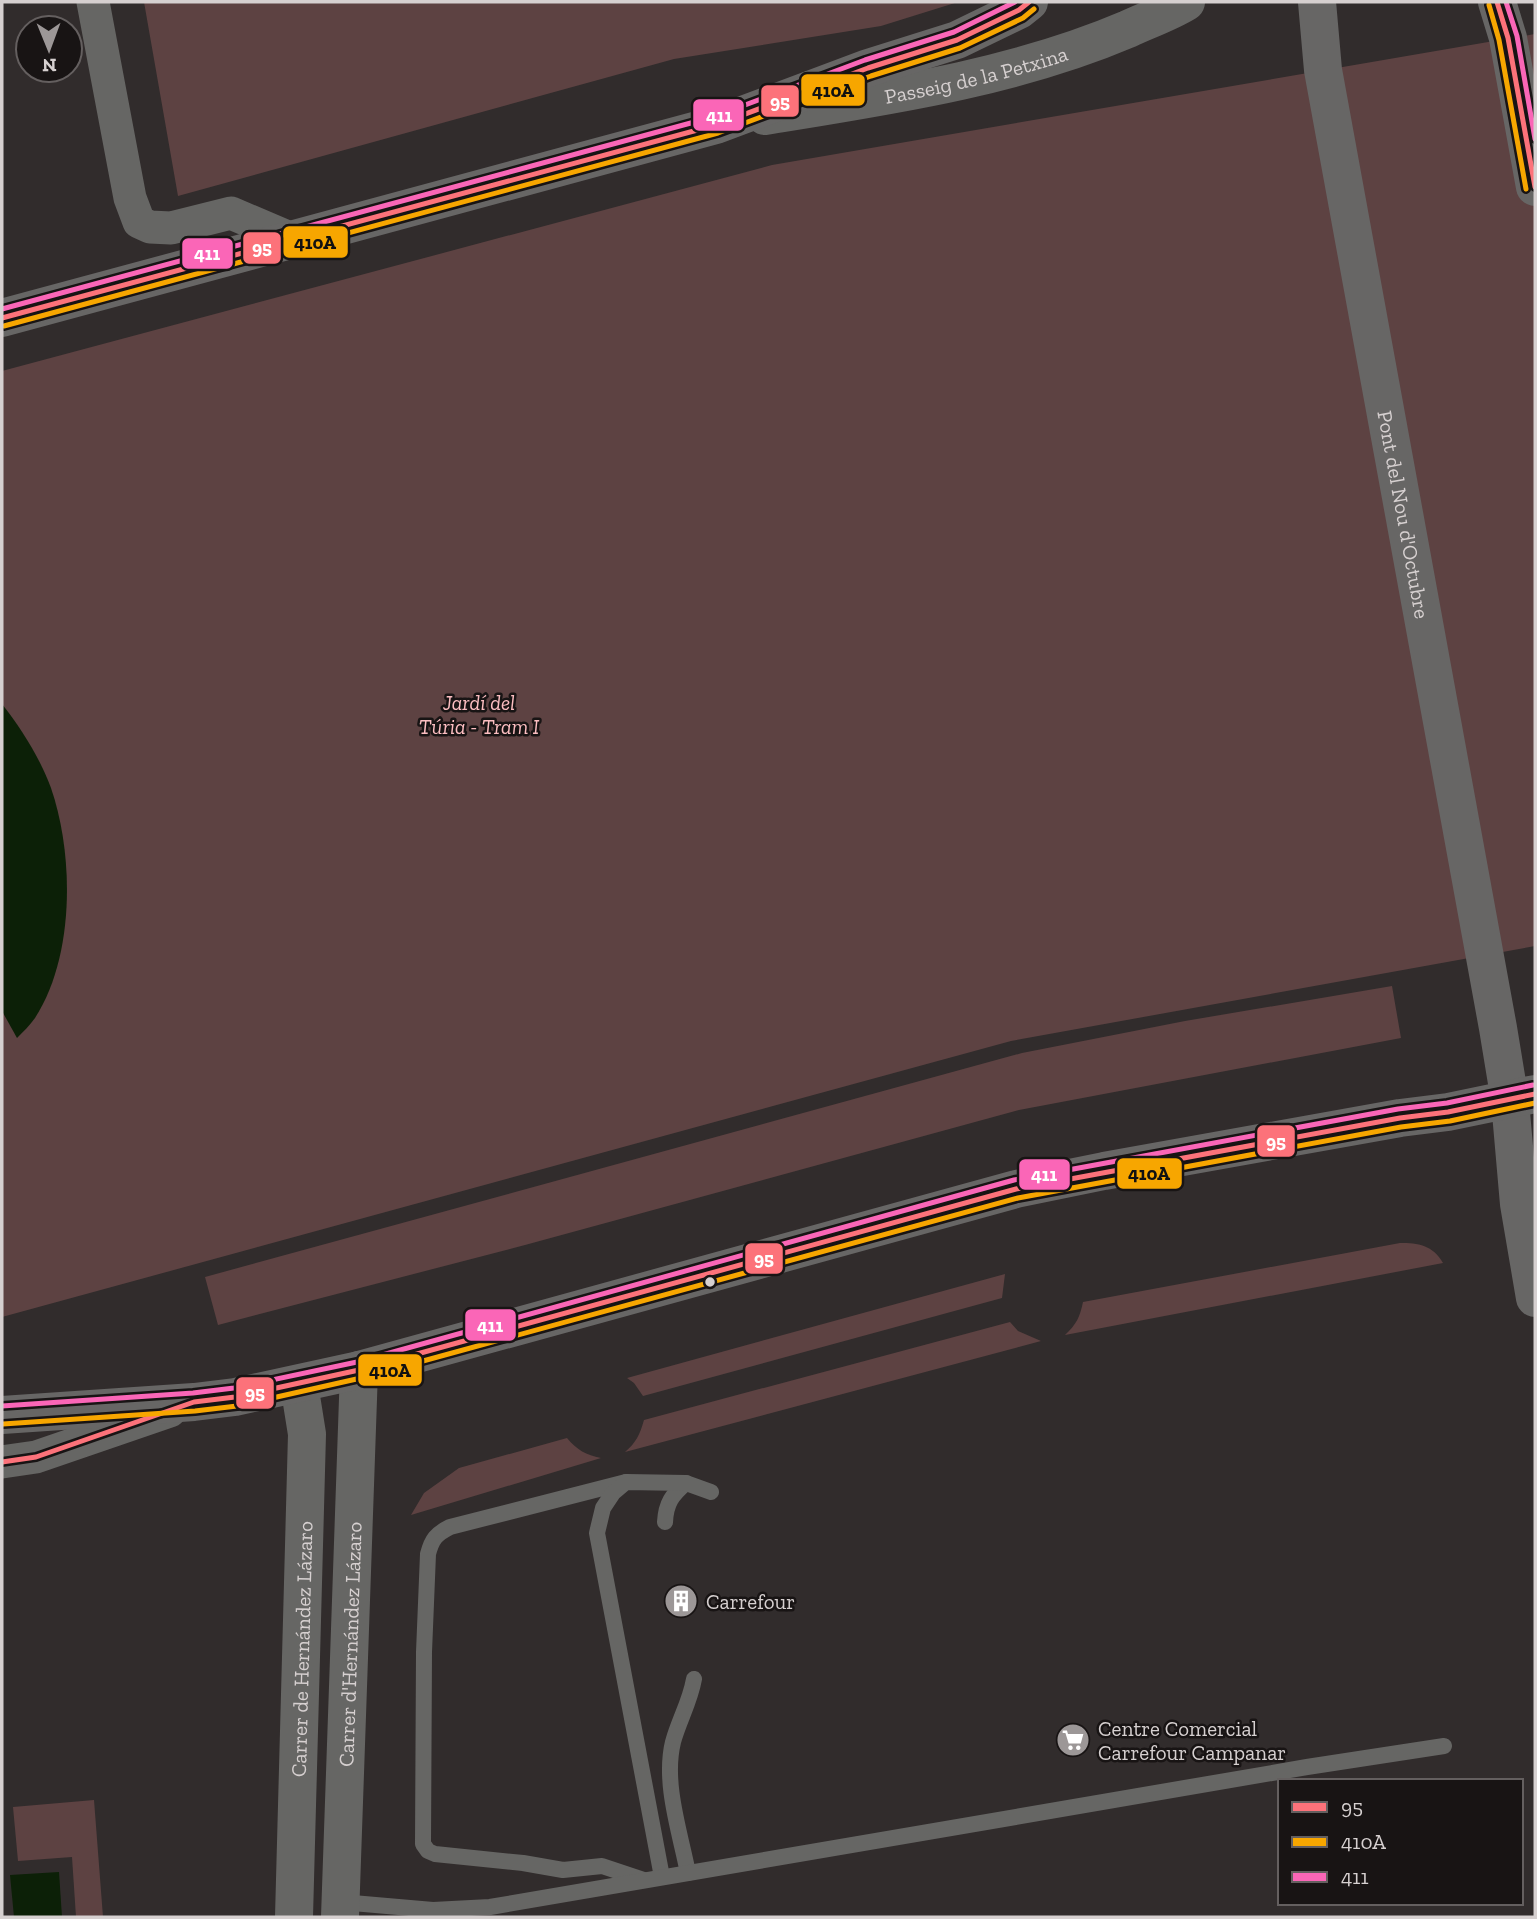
<svg xmlns="http://www.w3.org/2000/svg" width="1537" height="1919" font-family="'Zilla Slab',serif">
	<style>
		.green { fill: #5d4242 }
		.water { fill: #0c2007 }
		.lines { fill: none; stroke-linecap: round; stroke-linejoin: round }
		.service { stroke: #666664; stroke-width: 16 }
		.minor { stroke: #666664; stroke-width: 33 }
		.tertiary { stroke: #666664; stroke-width: 38 }
		.primary { stroke: #676665; stroke-width: 38 }
		.bus-1-casing { stroke: #181414; stroke-width: 10 }
		.bus-2-casing { stroke: #181414; stroke-width: 10 }
		.bus-3-casing { stroke: #181414; stroke-width: 10 }
		.bus-1 { stroke: #fc727a; stroke-width: 5 }
		.bus-2 { stroke: #f7a600; stroke-width: 5 }
		.bus-3 { stroke: #fa66b7; stroke-width: 5 }
		.bus-dot { fill: #d6d0d0; stroke: #181414; stroke-width: 2.5 }
		.labels { text-anchor: middle; dominant-baseline: central; stroke-width: 5; stroke-linejoin: round; paint-order: stroke }
		.street-label { font-size: 21px; fill: #d6d0d0; stroke: #181414 }
		.park-label { font-size: 21px; font-style: italic; fill: #fcbec1; stroke: #181414 }
		.poi-label { font-size: 21px; fill: #d6d0d0; stroke: #181414; text-anchor: start }
		.line-badge { stroke: #181414; stroke-width: 2.5 }
		.badge-label { font-size: 19px; text-anchor: middle; font-weight: bold; fill: #fff }
		.pale-badge-label { font-size: 19px; text-anchor: middle; font-weight: bold; fill: #111 }
	</style>
	<rect width="100%" height="100%" fill="#312c2c"/>
	<g class="green">
		<polygon points="144,2 958,2 881,26 674,59 178,196"/>
		<polygon points="1535,34 1535,946 1011,1041 2,1317 2,371 772,165"/>
		<polygon points="1392,986 1401,1038 1019,1110 525,1245 218,1325 205,1277 1022,1053 1185,1021"/>
		<path d="M1400,1243C1418,1243 1433,1245 1443,1263L1065,1335C1076,1325 1080,1317 1083,1302Z"/>
		<polygon points="1005,1274 1002,1298 643,1396 634,1383 627,1378"/>
		<path d="M1010,1322L1018,1331L1041,1341L625,1452C636,1443 640,1434 644,1420Z"/>
		<path d="M567,1438C577,1450 586,1455 601,1458L411,1515L424,1493L459,1468Z"/>
		<polygon points="94,1800 103,1917 76,1917 72,1857 18,1861 13,1807"/>
	</g>
	<g class="water">
		<path d="M2,704C21,728 40,758 51,788C74,855 75,956 35,1018C30,1025 23,1032 17,1038L2,1011Z"/>
		<polygon points="59,1872 62,1917 14,1917 10,1875"/>
	</g>
	<g class="lines">
		<g class="service">
			<path d="M626,1482L450,1527C436,1534 432,1539 428,1554L424,1652L423,1844L428,1851L435,1854L523,1863L563,1870L602,1866L644,1880"/>
			<path d="M665,1522C666,1503 672,1495 686,1483"/>
			<path d="M688,1873C680,1832 663,1783 673,1742C679,1720 690,1702 694,1679"/>
			<polyline points="662,1877 597,1533 603,1508 613,1493 626,1482 686,1483 711,1492"/>
			<polyline points="341,1902 433,1910 490,1907 1307,1767 1444,1746"/>
		</g>
		<g class="minor">
			<polyline points="93,2 130,198 139,222 150,227 171,228 231,213 292,239"/>
			<polyline points="2,1462 36,1457 170,1411"/>
		</g>
		<g class="tertiary">
			<path id="s1" d="M765,116C888,96 1013,78 1128,29C1147,20 1168,13 1186,2"/>
			<path id="s2" d="M294,1917L307,1434L299,1384"/>
			<path id="s3" d="M340,1917L359,1370"/>
		</g>
		<g class="primary">
			<path id="s4" d="M1317,2L1323,70L1498,1028L1510,1101L1519,1204L1535,1298"/>
			<polyline points="1497,2 1508,38 1535,187"/>
			<polyline points="2,318 716,125 868,68 957,40 1019,10 1029,2"/>
			<polyline points="2,1415 194,1402 235,1397 359,1370 1016,1189 1104,1171 1400,1118 1448,1112 1535,1094"/>
		</g>
		<defs>
			<g id="bus-1">
				<polyline points="1497,2 1508,38 1535,187"/>
				<polyline points="2,318 716,125 868,68 957,40 1019,10 1029,2"/>
				<polyline points="2,1462 36,1457 194,1402 235,1397 359,1370 1016,1189 1400,1118 1448,1112 1535,1094"/>
			</g>
			<g id="bus-2">
				<polyline points="1489,5 1499,40 1526,189"/>
				<polyline points="4,326 718,133 871,76 960,48 1023,18 1034,9"/>
				<polyline points="3,1424 195,1411 237,1406 361,1378 1018,1198 1401,1127 1450,1121 1535,1103"/>
			</g>
			<g id="bus-3">
				<polyline points="1506,2 1517,36 1535,139"/>
				<polyline points="2,309 713,117 865,60 954,32 1015,2"/>
				<polyline points="2,1406 193,1393 234,1388 357,1362 1014,1180 1398,1109 1447,1103 1533,1085"/>
			</g>
		</defs>
		<use href="#bus-1" class="bus-1-casing"/>
		<use href="#bus-2" class="bus-2-casing"/>
		<use href="#bus-3" class="bus-3-casing"/>
		<use href="#bus-1" class="bus-1"/>
		<use href="#bus-2" class="bus-2"/>
		<use href="#bus-3" class="bus-3"/>
	</g>
	<defs>
		<symbol id="building-disc" viewBox="-11 -11 22 22"><circle r="9.5" fill="#9c9797" stroke="#181414"/><path d="M-4-6H4V6H1V3H-1V6H-4ZM-2.5-4.3h1.7v1.8h-1.7ZM.8-4.3h1.7v1.8H.8ZM-2.5-1h1.7V.8h-1.7ZM.8-1h1.7V.8H.8Z" fill="#fff"/></symbol>
		<symbol id="supermarket-disc" viewBox="-11 -11 22 22"><circle r="9.5" fill="#9c9797" stroke="#181414"/><path d="M-6-5.5h2.5l.6 2H6L4.5 2H-2.5L-4.4-4H-6ZM-1.5 3.2a1.3 1.3 0 1 0 .1 0ZM3 3.2a1.3 1.3 0 1 0 .1 0Z" fill="#fff"/></symbol>
	</defs>
	<g fill-rule="evenodd">
		<use href="#building-disc" x="662" y="1582" width="38" height="38"/>
		<use href="#supermarket-disc" x="1054" y="1721" width="38" height="38"/>
	</g>
	<circle class="bus-dot" cx="710" cy="1282" r="6"/>
	<g class="labels">
		<g class="street-label">
			<text stroke="none"><textPath href="#s1" startOffset="215">Passeig de la Petxina</textPath></text>
			<text stroke="none"><textPath href="#s4" startOffset="520">Pont del Nou d'Octubre</textPath></text>
			<text stroke="none"><textPath href="#s3" startOffset="273">Carrer d'Hernández Lázaro</textPath></text>
			<text stroke="none"><textPath href="#s2" startOffset="268">Carrer de Hernández Lázaro</textPath></text>
		</g>
		<g class="park-label">
			<text x="479" y="702">Jardí del<tspan x="479" dy="24">Túria - Tram I</tspan></text>
		</g>
		<g class="poi-label">
			<text x="706" y="1601">Carrefour</text>
			<text x="1098" y="1728">Centre Comercial<tspan x="1098" dy="24">Carrefour Campanar</tspan></text>
		</g>
	</g>
	<g class="line-badge">
		<rect x="800" y="73" width="66" height="34" rx="7" fill="#f7a600"/>
		<rect x="760" y="84" width="40" height="34" rx="7" fill="#fc727a"/>
		<rect x="692" y="98" width="53" height="34" rx="7" fill="#fa66b7"/>
		<rect x="282" y="225" width="67" height="34" rx="7" fill="#f7a600"/>
		<rect x="242" y="231" width="40" height="34" rx="7" fill="#fc727a"/>
		<rect x="181" y="237" width="53" height="33" rx="7" fill="#fa66b7"/>
		<rect x="1256" y="1124" width="40" height="34" rx="7" fill="#fc727a"/>
		<rect x="1116" y="1157" width="67" height="33" rx="7" fill="#f7a600"/>
		<rect x="1018" y="1158" width="53" height="33" rx="7" fill="#fa66b7"/>
		<rect x="744" y="1242" width="40" height="33" rx="7" fill="#fc727a"/>
		<rect x="464" y="1308" width="53" height="34" rx="7" fill="#fa66b7"/>
		<rect x="357" y="1353" width="66" height="34" rx="7" fill="#f7a600"/>
		<rect x="235" y="1376" width="40" height="34" rx="7" fill="#fc727a"/>
	</g>
	<g class="badge-label">
		<text x="780" y="108">95</text>
		<text x="719" y="122">411</text>
		<text x="262" y="254">95</text>
		<text x="207" y="260">411</text>
		<text x="1276" y="1148">95</text>
		<text x="1044" y="1181">411</text>
		<text x="764" y="1265">95</text>
		<text x="490" y="1332">411</text>
		<text x="255" y="1399">95</text>
	</g>
	<g class="pale-badge-label">
		<text x="833" y="97">410A</text>
		<text x="315" y="249">410A</text>
		<text x="1149" y="1180">410A</text>
		<text x="390" y="1377">410A</text>
	</g>
	<rect width="1537" height="1919" fill="none" stroke="#d6d0d0" stroke-width="7"/>
	<rect x="1278" y="1779" width="245" height="126" fill="#181414" stroke="#645f5f" stroke-width="2"/>
	<rect x="1292" y="1802" width="35" height="10" fill="#fc727a" stroke="#645f5f" stroke-width="2"/>
	<text x="1341" y="1814" font-size="21" fill="#d6d0d0">95</text>
	<rect x="1292" y="1837" width="35" height="10" fill="#f7a600" stroke="#645f5f" stroke-width="2"/>
	<text x="1341" y="1849" font-size="21" fill="#d6d0d0">410A</text>
	<rect x="1292" y="1872" width="35" height="10" fill="#fa66b7" stroke="#645f5f" stroke-width="2"/>
	<text x="1341" y="1884" font-size="21" fill="#d6d0d0">411</text>
	<g transform="translate(49 49) rotate(179)"><circle r="33" fill="#181414" stroke="#645f5f" stroke-width="2"/>
	<path d="M0-5L12 26L0 18L-12 26Z" fill="#9c9797"/>
	<text y="-10" font-size="19" font-weight="bold" text-anchor="middle" fill="#d6d0d0">N</text>
	</g>
</svg>
